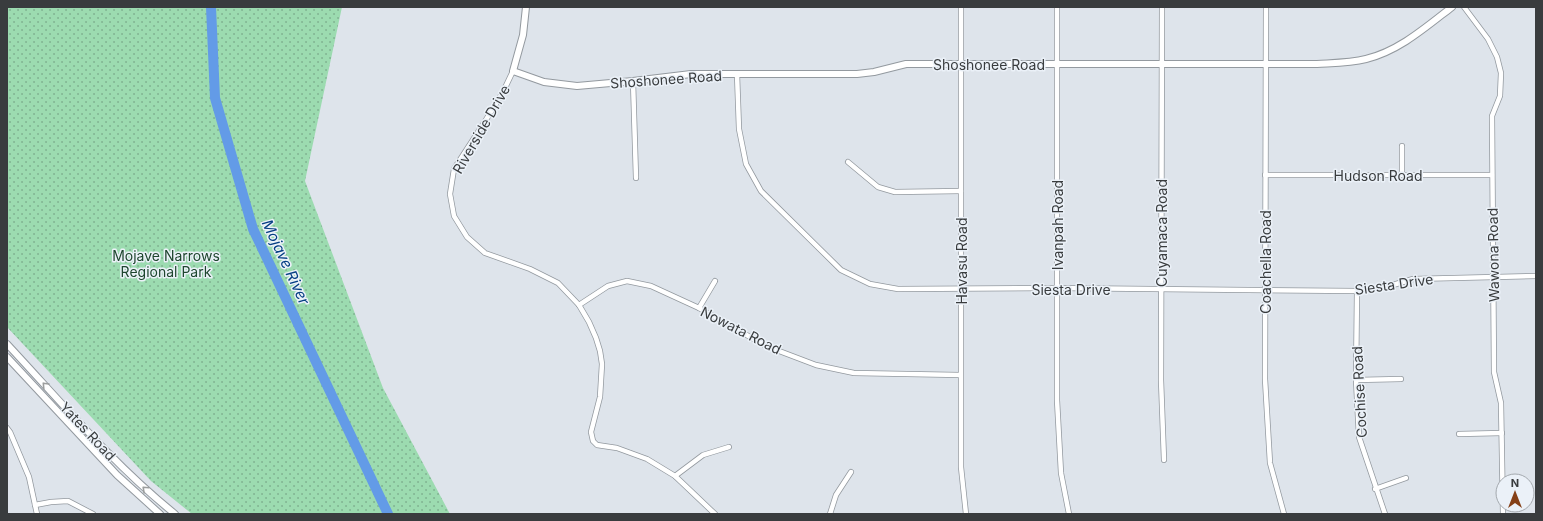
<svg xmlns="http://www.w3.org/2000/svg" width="1543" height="521" font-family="Inter,sans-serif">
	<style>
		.park { fill: url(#park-dots) }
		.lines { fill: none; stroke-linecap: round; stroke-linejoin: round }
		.river { stroke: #639be7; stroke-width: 10 }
		.street-casing { stroke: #93999f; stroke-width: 6 }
		.secondary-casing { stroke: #93999f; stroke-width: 8 }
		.street { stroke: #fff; stroke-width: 4.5 }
		.secondary { stroke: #fff; stroke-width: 6 }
		.oneway { stroke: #9c9e9e }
		.labels { text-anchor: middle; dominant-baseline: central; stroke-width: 3; stroke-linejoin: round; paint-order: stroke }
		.street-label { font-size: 14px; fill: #393c3e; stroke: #ebf1f8 }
		.park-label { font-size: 14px; fill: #1e462e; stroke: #ebf1f8 }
		.water-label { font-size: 15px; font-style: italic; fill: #053f83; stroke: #ebf1f8 }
	</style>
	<defs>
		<pattern id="park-dots" width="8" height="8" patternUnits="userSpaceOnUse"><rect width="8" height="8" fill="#9cdbb0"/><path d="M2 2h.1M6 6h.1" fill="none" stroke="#80b391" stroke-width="1.8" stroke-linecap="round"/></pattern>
	</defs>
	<rect width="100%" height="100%" fill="#dee4eb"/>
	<polygon class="park" points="7,7 342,7 305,181 383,388 450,514 192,514 151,481 7,327"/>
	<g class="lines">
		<polyline class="river" points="211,7 215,98 253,229 388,514"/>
		<defs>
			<g id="street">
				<polyline points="961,7 961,467 966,514"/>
				<polyline points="1057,7 1057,400 1061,473 1069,514"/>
				<polyline points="1162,7 1161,380 1164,460"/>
				<polyline points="1266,7 1265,379 1270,463 1284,514"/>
				<polyline points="1464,7 1488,39 1497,57 1501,73 1500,96 1492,116 1494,372 1501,403 1503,514"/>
				<polyline points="513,71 503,92 484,123 454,169 450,194 454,216 467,237 485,253 530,269 558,283 579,305 589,322 596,338 600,351 602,364 600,397 591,432 593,441 597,445 617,448 647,459 675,476 715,514"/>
				<polyline points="737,74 739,129 746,164 761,191 841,270 870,284 898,289 1057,288 1357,291 1386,287 1413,279 1536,276"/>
				<polyline points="633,81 636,178"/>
				<polyline points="1402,146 1402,175"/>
				<polyline points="848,162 878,187 895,192 961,191"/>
				<polyline points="1265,175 1492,175"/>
				<polyline points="1357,291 1356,380 1359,437 1385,514"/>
				<polyline points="579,305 608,286 627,281 651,286 699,308 766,346 816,365 854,373 960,375"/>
				<polyline points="699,308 715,281"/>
				<polyline points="1356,380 1401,379"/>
				<polyline points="7,428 10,432 29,477 37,514"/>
				<polyline points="1459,434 1502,433"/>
				<polyline points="675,476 703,455 729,447"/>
				<polyline points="1375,489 1406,478"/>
				<polyline points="35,505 51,502 68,501 93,514"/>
				<polyline points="830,514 836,495 851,472"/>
			</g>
			<g id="secondary">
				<path d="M526,7L523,35L513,71L544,82L577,86L633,81L691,74H857L874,72L906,64H1317C1333,63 1350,63 1366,59C1399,51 1426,27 1452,7"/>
				<path d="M7,344C61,402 113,464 175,514"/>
				<polyline points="7,357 117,475 160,514"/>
			</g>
		</defs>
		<use href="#street" class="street-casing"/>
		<use href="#secondary" class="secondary-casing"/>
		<use href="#street" class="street"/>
		<use href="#secondary" class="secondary"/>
	</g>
	<defs><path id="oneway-chevron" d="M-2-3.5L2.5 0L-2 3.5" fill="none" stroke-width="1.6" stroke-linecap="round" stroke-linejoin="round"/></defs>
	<g class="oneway">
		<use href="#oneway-chevron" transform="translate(45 385) rotate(-133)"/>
		<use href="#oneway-chevron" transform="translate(145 489) rotate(-137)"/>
	</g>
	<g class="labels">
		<g class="street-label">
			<text x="989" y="64">Shoshonee Road</text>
			<text transform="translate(666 79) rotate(-4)">Shoshonee Road</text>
			<text transform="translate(481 129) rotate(-60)">Riverside Drive</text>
			<text x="1378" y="175">Hudson Road</text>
			<text transform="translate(1057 225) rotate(-90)">Ivanpah Road</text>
			<text transform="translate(1161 233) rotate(-90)">Cuyamaca Road</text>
			<text transform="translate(1493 255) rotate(-91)">Wawona Road</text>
			<text transform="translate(961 261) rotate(-90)">Havasu Road</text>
			<text transform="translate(1265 262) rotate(-90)">Coachella Road</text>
			<text transform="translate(1394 284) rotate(-8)">Siesta Drive</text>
			<text x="1071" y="289">Siesta Drive</text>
			<text transform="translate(741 330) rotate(27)">Nowata Road</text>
			<text transform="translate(1359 392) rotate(-93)">Cochise Road</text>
			<text transform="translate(88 431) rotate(47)">Yates Road</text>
		</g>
		<g class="park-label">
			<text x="166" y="255">Mojave Narrows<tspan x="166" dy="16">Regional Park</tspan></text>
		</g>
		<g class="water-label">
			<text transform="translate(286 262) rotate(65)">Mojave River</text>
		</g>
	</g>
	<rect width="1543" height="521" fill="none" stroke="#393c3e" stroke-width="16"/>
	<g transform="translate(1515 493)"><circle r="19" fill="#ebf1f8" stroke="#a4a9ae"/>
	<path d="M0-3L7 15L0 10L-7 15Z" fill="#854017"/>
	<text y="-6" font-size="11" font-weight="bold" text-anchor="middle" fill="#393c3e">N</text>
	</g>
</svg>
